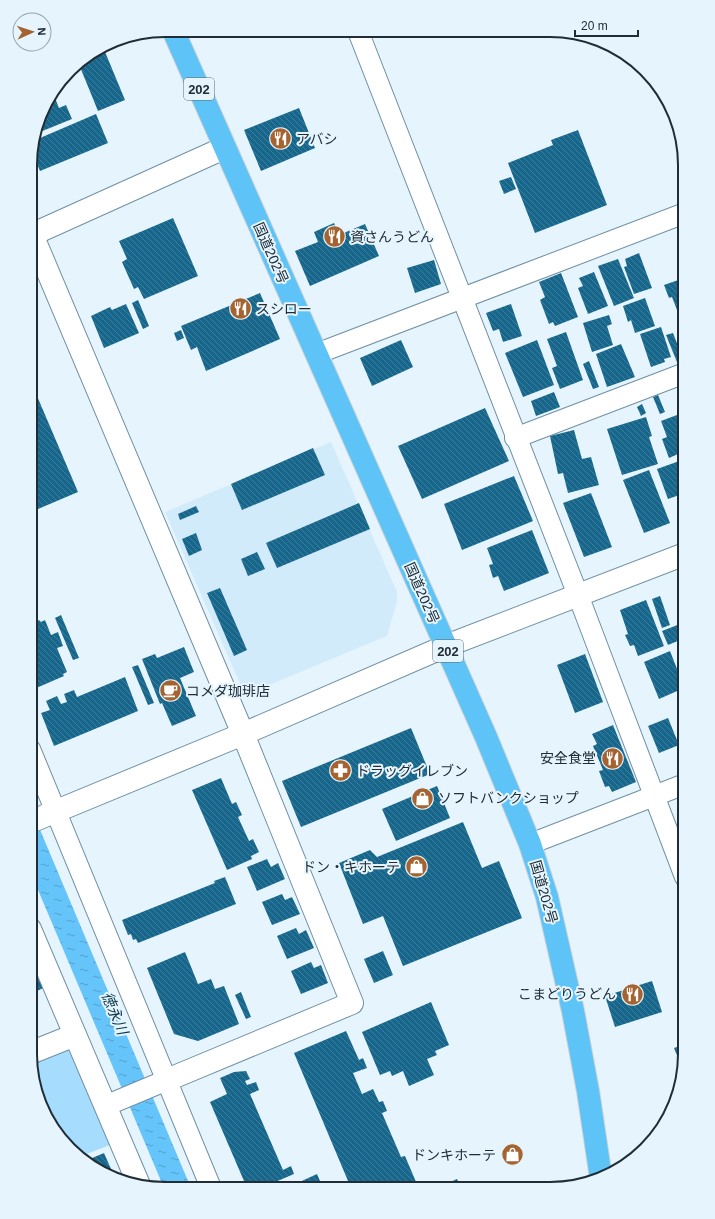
<svg xmlns="http://www.w3.org/2000/svg" width="715" height="1219" font-family="Arial,'Noto Sans JP',sans-serif">
	<style>
		.built { fill: #d2ebfb }
		.park { fill: #a6ddfe }
		.water { fill: url(#water-ripples) }
		.building { fill: url(#building-back-hatch) }
		.lines { fill: none; stroke-linecap: round; stroke-linejoin: round }
		.minor-casing { stroke: #6f90a4; stroke-width: 22 }
		.tertiary-casing { stroke: #6f90a4; stroke-width: 24 }
		.trunk-casing { stroke: #ced1d3; stroke-width: 24 }
		.minor { stroke: #fff; stroke-width: 20 }
		.tertiary { stroke: #fff; stroke-width: 22 }
		.trunk { stroke: #5ec4f7; stroke-width: 22 }
		.labels { text-anchor: middle; dominant-baseline: central; stroke-width: 4; stroke-linejoin: round; paint-order: stroke }
		.shield { fill: #e6f5fd; stroke: #5b6972; stroke-width: 1 }
		.shield-label { font-size: 13px; font-weight: bold; fill: #202d36 }
		.poi-label { font-size: 14px; fill: #202d36; stroke: #e6f5fd; text-anchor: start }
		.street-label { font-size: 14px; fill: #202d36; stroke: #e6f5fd }
		.water-label { font-size: 15px; font-style: italic; fill: #0d384e; stroke: #e6f5fd }
		.rim { fill: none; stroke: #202d36; stroke-width: 2 }
	</style>
	<defs>
		<pattern id="water-ripples" width="26" height="14" patternUnits="userSpaceOnUse"><rect width="26" height="14" fill="#65c5fb"/><path d="M2 4q2-2 4 0t4 0M15 11q2-2 4 0t4 0" fill="none" stroke="#53a0cc"/></pattern>
		<pattern id="building-back-hatch" width="6" height="6" patternUnits="userSpaceOnUse"><rect width="6" height="6" fill="#17678d"/><path d="M-1 5l2 2M0 0l6 6M5-1l2 2" fill="none" stroke="#407d9a"/></pattern>
	</defs>
	<rect width="100%" height="100%" fill="#e6f5fd"/>
	<polygon class="built" points="331,442 397,592 397,601 387,636 245,695 165,512"/>
	<polygon class="park" points="75,1035 120,1141 79,1157 37,1097 30,1053"/>
	<polygon class="water" points="30,806 191,1188 164,1188 30,871"/>
	<g class="building">
		<polygon points="103,47 125,100 98,111 78,62"/>
		<polygon points="53,93 59,108 66,105 72,119 35,134 44,105"/>
		<polygon points="299,108 315,148 261,171 244,130"/>
		<polygon points="96,114 108,143 40,171 31,149 33,141"/>
		<polygon points="578,130 607,205 535,233 508,163 553,145 551,140"/>
		<polygon points="511,177 516,189 504,194 499,181"/>
		<polygon points="173,218 198,276 144,299 138,287 134,289 122,262 127,259 119,241"/>
		<polygon points="334,223 339,235 365,224 379,256 310,286 295,251 318,242 314,232"/>
		<polygon points="685,223 685,240 679,225"/>
		<polygon points="639,253 652,288 634,294 624,267 627,266 625,259"/>
		<polygon points="618,259 634,298 614,306 598,266"/>
		<polygon points="434,260 441,284 415,293 407,268"/>
		<polygon points="594,272 608,306 588,314 578,288 583,286 579,278"/>
		<polygon points="561,273 578,317 555,326 553,322 549,324 540,300 545,297 539,282"/>
		<polygon points="684,278 685,315 683,316 680,309 677,310 672,297 669,298 664,285"/>
		<polygon points="260,293 280,339 206,371 197,347 191,350 181,326"/>
		<polygon points="645,298 655,326 635,333 631,320 628,322 623,306"/>
		<polygon points="138,300 149,326 143,329 132,303"/>
		<polygon points="126,304 139,333 104,348 91,316 110,307 112,310"/>
		<polygon points="511,304 522,336 503,342 499,329 493,331 486,313"/>
		<polygon points="609,315 612,324 607,326 613,345 592,352 583,323"/>
		<polygon points="685,319 685,335 680,321"/>
		<polygon points="661,327 671,357 664,359 665,362 651,367 640,334"/>
		<polygon points="181,330 184,338 177,341 174,333"/>
		<polygon points="566,332 583,380 560,389 552,368 557,366 547,339"/>
		<polygon points="673,333 683,359 677,362 666,335"/>
		<polygon points="401,340 413,367 372,386 360,358"/>
		<polygon points="537,340 554,385 523,397 505,353"/>
		<polygon points="621,344 635,377 607,387 596,354"/>
		<polygon points="589,361 599,387 593,389 583,364"/>
		<polygon points="554,392 560,407 536,416 531,401"/>
		<polygon points="658,395 665,412 660,414 653,397"/>
		<polygon points="37,396 78,492 31,512 31,398"/>
		<polygon points="642,404 646,413 641,416 637,407"/>
		<polygon points="485,408 509,461 422,499 398,446"/>
		<polygon points="685,412 685,451 669,458 662,439 667,437 661,421"/>
		<polygon points="646,417 652,436 649,437 658,464 622,475 607,429"/>
		<polygon points="574,430 582,459 591,457 599,485 568,493 563,473 558,474 550,436"/>
		<polygon points="313,448 325,475 242,510 231,484"/>
		<polygon points="685,459 685,493 668,499 657,469"/>
		<polygon points="649,470 670,523 644,533 623,480"/>
		<polygon points="514,476 533,521 462,550 444,504"/>
		<polygon points="591,493 612,547 584,557 563,503"/>
		<polygon points="359,503 370,529 277,568 266,543"/>
		<polygon points="196,506 199,512 180,520 178,514"/>
		<polygon points="532,530 549,573 504,591 498,576 493,578 489,565 493,564 487,548"/>
		<polygon points="196,533 202,550 189,556 182,539"/>
		<polygon points="257,552 265,569 248,576 241,559"/>
		<polygon points="220,588 247,650 234,656 207,593"/>
		<polygon points="660,596 670,625 662,628 652,599"/>
		<polygon points="646,600 664,646 638,656 634,645 630,646 625,635 628,634 620,610"/>
		<polygon points="61,615 79,658 73,660 55,618"/>
		<polygon points="39,620 41,622 45,620 51,635 58,632 63,646 57,648 67,672 63,674 64,676 34,689 30,679 31,624"/>
		<polygon points="685,622 685,638 668,645 662,631"/>
		<polygon points="184,647 194,672 180,678 196,716 172,726 162,703 160,704 142,659 155,654 157,658"/>
		<polygon points="670,651 679,674 685,671 685,680 681,682 684,688 659,699 644,662"/>
		<polygon points="585,654 603,702 575,713 557,665"/>
		<polygon points="138,665 154,703 148,705 132,667"/>
		<polygon points="125,677 138,711 54,746 41,713 50,710 46,701 57,696 61,704 67,702 64,694 74,690 77,697"/>
		<polygon points="668,718 679,745 659,753 648,726"/>
		<polygon points="613,725 636,782 612,792 609,786 605,787 599,771 603,770 593,746 597,744 592,734"/>
		<polygon points="411,728 430,774 301,827 282,781"/>
		<polygon points="221,778 232,804 236,802 242,815 238,817 249,841 253,839 259,852 251,856 252,859 227,870 192,790"/>
		<polygon points="437,786 450,818 396,841 382,809"/>
		<polygon points="463,822 482,868 499,861 522,918 403,966 383,916 363,924 339,863 370,850 377,857"/>
		<polygon points="267,859 271,867 278,863 285,879 257,891 247,867"/>
		<polygon points="225,877 236,904 138,943 136,939 133,940 131,934 128,935 122,920 215,883 214,881"/>
		<polygon points="282,894 285,900 292,897 300,914 272,925 262,902"/>
		<polygon points="296,928 299,934 306,930 314,948 287,959 277,936"/>
		<polygon points="383,951 393,975 374,983 364,959"/>
		<polygon points="185,952 198,984 211,979 215,989 224,986 239,1024 198,1041 174,1034 147,968"/>
		<polygon points="30,956 48,986 30,994"/>
		<polygon points="311,962 314,968 321,965 328,983 301,994 291,971"/>
		<polygon points="652,981 662,1012 615,1027 605,996"/>
		<polygon points="241,992 251,1017 246,1019 235,995"/>
		<polygon points="431,1002 449,1045 435,1051 437,1055 427,1059 434,1075 409,1086 403,1071 392,1076 390,1071 380,1075 362,1032"/>
		<polygon points="346,1031 359,1060 363,1058 367,1068 353,1073 362,1094 373,1089 379,1102 383,1101 387,1111 382,1113 401,1157 405,1156 419,1189 351,1188 294,1053"/>
		<polygon points="685,1044 685,1063 683,1070 674,1048"/>
		<polygon points="246,1071 250,1079 245,1081 247,1085 256,1082 259,1090 250,1094 283,1170 291,1166 294,1174 261,1188 247,1188 210,1102 227,1094 220,1078 234,1072"/>
		<polygon points="677,1095 675,1105 674,1107 670,1098"/>
		<polygon points="104,1153 115,1178 106,1175 85,1161"/>
		<polygon points="317,1174 323,1188 294,1188 293,1185"/>
		<polygon points="457,1179 462,1189 434,1189"/>
	</g>
	<g class="lines">
		<defs>
			<g id="minor">
				<polyline points="358,31 578,595 685,877"/>
				<polyline points="316,354 685,213"/>
				<polyline points="515,438 685,373"/>
				<polyline points="30,749 211,1188"/>
				<polyline points="530,844 685,784"/>
				<polyline points="105,1106 167,1080"/>
			</g>
			<g id="tertiary">
				<polyline points="31,232 243,734 352,1003 167,1080"/>
				<polyline points="31,235 224,148"/>
				<polyline points="30,822 243,734 446,646 685,554"/>
				<polyline points="30,929 139,1185"/>
				<polyline points="30,1053 75,1035"/>
			</g>
			<polyline id="trunk" points="173,30 486,737 530,844 547,897 573,1011 588,1091 601,1178"/>
		</defs>
		<use href="#minor" class="minor-casing"/>
		<use href="#tertiary" class="tertiary-casing"/>
		<use href="#trunk" class="trunk-casing"/>
		<use href="#minor" class="minor"/>
		<use href="#tertiary" class="tertiary"/>
		<use href="#trunk" class="trunk"/>
	</g>
	<defs>
		<symbol id="restaurant-disc" viewBox="-11 -11 22 22"><circle r="9.5" fill="#a56330" stroke="#e6f5fd"/><path d="M-5-6h1v4h1v-4h1v4h1v-4h1v5L-1.5 .5V6h-2V.5L-5-1ZM5-6V6H3V1.5H1.5Q1.5-4 5-6Z" fill="#fff"/></symbol>
		<symbol id="cafe-disc" viewBox="-11 -11 22 22"><circle r="9.5" fill="#a56330" stroke="#e6f5fd"/><path d="M-5.5-4.5H6V0H3Q3 3.5 0 3.5H-2.5Q-5.5 3.5-5.5 0ZM3-3.2v2h1.7v-2ZM-6 4.5H4V6H-6Z" fill="#fff"/></symbol>
		<symbol id="pharmacy-disc" viewBox="-11 -11 22 22"><circle r="9.5" fill="#a56330" stroke="#e6f5fd"/><path d="M-2-6h4v4h4v4h-4v4h-4v-4h-4v-4h4Z" fill="#fff"/></symbol>
		<symbol id="shop-disc" viewBox="-11 -11 22 22"><circle r="9.5" fill="#a56330" stroke="#e6f5fd"/><path d="M-5-2.5h2.3a2.7 3.5 0 0 1 5.4 0H5L5.5 6h-11ZM-1.5-2.5h3a1.5 2.3 0 0 0-3 0Z" fill="#fff"/></symbol>
	</defs>
	<g fill-rule="evenodd">
		<use href="#restaurant-disc" x="268" y="126" width="25" height="25"/>
		<use href="#restaurant-disc" x="322" y="224" width="25" height="25"/>
		<use href="#restaurant-disc" x="228" y="296" width="25" height="25"/>
		<use href="#cafe-disc" x="158" y="678" width="25" height="25"/>
		<use href="#restaurant-disc" x="600" y="746" width="25" height="25"/>
		<use href="#pharmacy-disc" x="328" y="758" width="25" height="25"/>
		<use href="#shop-disc" x="410" y="786" width="25" height="25"/>
		<use href="#shop-disc" x="404" y="854" width="25" height="25"/>
		<use href="#restaurant-disc" x="620" y="982" width="25" height="25"/>
		<use href="#shop-disc" x="500" y="1142" width="25" height="25"/>
	</g>
	<g class="labels">
		<g class="shield">
			<rect x="184" y="78" width="30" height="22" rx="3"/>
			<rect x="433" y="640" width="30" height="22" rx="3"/>
		</g>
		<g class="shield-label">
			<text x="199" y="89">202</text>
			<text x="448" y="651">202</text>
		</g>
		<g class="poi-label">
			<text x="296" y="139">アバシ</text>
			<text x="350" y="237">資さんうどん</text>
			<text x="256" y="309">スシロー</text>
			<text x="186" y="691">コメダ珈琲店</text>
			<text x="596" y="758" text-anchor="end">安全食堂</text>
			<text x="356" y="771">ドラッグイレブン</text>
			<text x="438" y="798">ソフトバンクショップ</text>
			<text x="400" y="867" text-anchor="end">ドン・キホーテ</text>
			<text x="616" y="994" text-anchor="end">こまどりうどん</text>
			<text x="496" y="1155" text-anchor="end">ドンキホーテ</text>
		</g>
		<g class="street-label">
			<text transform="translate(271 253) rotate(66)">国道202号</text>
			<text transform="translate(422 593) rotate(66)">国道202号</text>
			<text transform="translate(544 892) rotate(74)">国道202号</text>
		</g>
		<g class="water-label">
			<text transform="translate(115 1013) rotate(67)">徳永川</text>
		</g>
	</g>
	<path d="M0 0H715V1219H0ZM165 37H550A128 128 0 0 1 678 165V1054A128 128 0 0 1 550 1182H165A128 128 0 0 1 37 1054V165A128 128 0 0 1 165 37Z" fill="#e6f5fd" fill-rule="evenodd"/>
	<path class="rim" d="M165 37H550A128 128 0 0 1 678 165V1054A128 128 0 0 1 550 1182H165A128 128 0 0 1 37 1054V165A128 128 0 0 1 165 37Z"/>
	<g transform="translate(32 32) rotate(87)"><circle r="19" fill="#e6f5fd" stroke="#97a5ad"/>
	<path d="M0-3L7 15L0 10L-7 15Z" fill="#a56330"/>
	<text y="-6" font-size="11" font-weight="bold" text-anchor="middle" fill="#202d36">N</text>
	</g>
	<path d="M575 30v6h63v-6" fill="none" stroke="#202d36" stroke-width="2"/>
	<text x="581" y="30" font-size="12" fill="#202d36" stroke="#e6f5fd" stroke-width="3" paint-order="stroke">20 m</text>
</svg>
